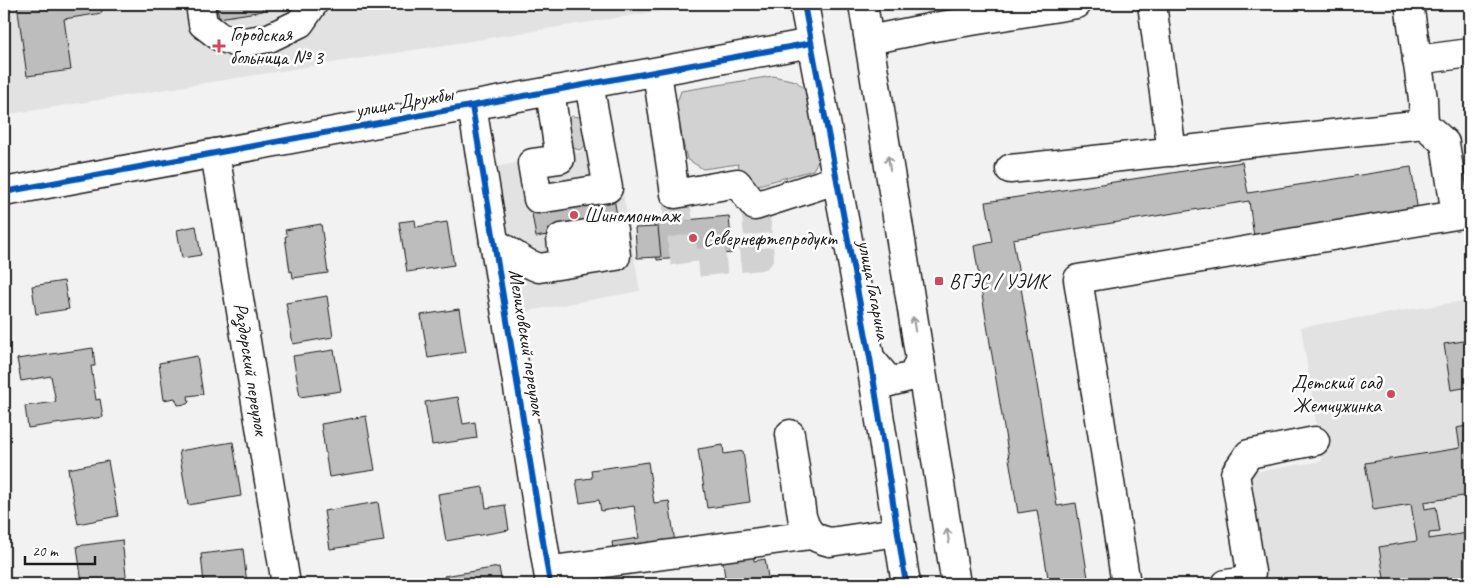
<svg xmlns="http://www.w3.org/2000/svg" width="1474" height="588" font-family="Caveat,sans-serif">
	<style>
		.built { fill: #e2e2e2 }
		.green { fill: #d2d2d2; stroke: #777 }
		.building { fill: #bdbdbd; stroke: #1c1c1c }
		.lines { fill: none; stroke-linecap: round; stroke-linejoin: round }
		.minor-tunnel { stroke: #d2d2d2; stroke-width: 28; stroke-dasharray: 28 14; stroke-linecap: butt }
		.minor-casing { stroke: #1c1c1c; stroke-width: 31 }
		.minor { stroke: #fff; stroke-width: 28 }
		.cycleway-casing { stroke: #fff; stroke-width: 9 }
		.cycleway { stroke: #0057b8; stroke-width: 6 }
		.oneway { stroke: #999 }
		.poi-dot { fill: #d1495b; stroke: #fff; stroke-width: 2 }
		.labels { text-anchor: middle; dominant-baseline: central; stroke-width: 5; stroke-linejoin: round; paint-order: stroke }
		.poi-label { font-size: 20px; fill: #1c1c1c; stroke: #fff; text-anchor: start }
		.street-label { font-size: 20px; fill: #1c1c1c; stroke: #fff }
	</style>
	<rect width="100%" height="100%" fill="#f2f2f2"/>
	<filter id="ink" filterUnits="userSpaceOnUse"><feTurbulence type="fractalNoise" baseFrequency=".02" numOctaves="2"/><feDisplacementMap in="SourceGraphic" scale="10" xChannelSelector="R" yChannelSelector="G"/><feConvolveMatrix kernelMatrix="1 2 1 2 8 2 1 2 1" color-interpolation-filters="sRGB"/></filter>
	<g filter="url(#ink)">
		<g class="built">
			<polygon points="4,4 704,4 4,115"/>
			<polygon points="615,146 640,291 490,318 465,172"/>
			<polygon points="1470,300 1470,584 1266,584 1248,473 1322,461 1301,327"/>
		</g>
		<g class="green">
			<polygon points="773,76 796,81 811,95 822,153 813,170 751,187 743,182 738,164 703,169 687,159 675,108 681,91"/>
			<path d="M572,116L580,117L586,121C587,133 592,145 579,150L568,146L566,122Z"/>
		</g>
		<g class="building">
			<polygon points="17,4 101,4 102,13 64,19 71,70 27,76"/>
			<polygon points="216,4 262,4 263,11 219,18"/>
			<polygon points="1242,162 1248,193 1411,167 1418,212 1254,237 1249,201 1013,239 1057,506 1076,503 1089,584 1049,584 1037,510 1018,513 974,246 993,242 986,202"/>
			<polygon points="613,192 618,222 536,237 531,208"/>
			<polygon points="729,216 732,253 657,260 654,223"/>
			<polygon points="415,220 416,227 447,222 454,265 407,272 399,222"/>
			<polygon points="321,224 328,273 293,278 292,271 290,272 285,237 287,236 285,230"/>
			<polygon points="196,226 201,255 182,258 177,230"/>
			<polygon points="658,227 661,257 637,258 635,228"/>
			<polygon points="64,281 69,309 36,314 32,286"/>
			<polygon points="327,296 333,337 293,344 286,303"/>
			<polygon points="459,309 466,352 428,358 421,315"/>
			<polygon points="1470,340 1470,387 1451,390 1444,344"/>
			<polygon points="93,348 95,366 91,366 96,400 100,399 103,417 28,428 25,406 56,402 51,376 21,381 17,359"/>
			<polygon points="334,350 341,391 300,397 293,356"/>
			<polygon points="197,356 203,394 188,396 189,402 187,404 178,405 175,398 164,400 159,363"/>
			<polygon points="458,397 463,424 475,422 477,438 432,445 425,402"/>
			<polygon points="366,416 375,470 329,477 321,424"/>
			<polygon points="1470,425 1470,495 1424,502 1425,509 1436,507 1440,532 1429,533 1429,539 1467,533 1470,556 1470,580 1445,584 1385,584 1379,547 1417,541 1411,504 1373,510 1365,463 1460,448 1457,428"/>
			<polygon points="233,442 241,496 188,505 179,451"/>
			<polygon points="723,445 724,454 743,451 750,502 707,508 698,449"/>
			<polygon points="108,461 118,516 78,524 68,469"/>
			<polygon points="648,462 654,503 669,501 675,543 614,555 612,542 639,538 634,506 601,511 599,500 580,503 576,480 592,478 591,470"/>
			<polygon points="483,487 486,508 505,505 509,530 446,541 438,494"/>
			<polygon points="378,502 384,541 330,549 324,511"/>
			<polygon points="122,540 127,584 82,584 77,546"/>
			<polygon points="243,549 247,584 204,584 201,554"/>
			<polygon points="753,550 754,561 765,559 769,584 726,584 722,556"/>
			<polygon points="499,567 502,584 446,584 444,576"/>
			<polygon points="413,578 414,584 377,584"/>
			<polygon points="676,580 677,584 642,584"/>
		</g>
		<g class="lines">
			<polyline class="minor-tunnel" points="675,194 685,264 760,256 755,206"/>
			<defs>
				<g id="minor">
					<polyline points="200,4 203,24 220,37 237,43 269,38 300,23 313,4"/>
					<polyline points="804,4 870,358 906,584"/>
					<polyline points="863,4 956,584"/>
					<polyline points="1152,4 1172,152"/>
					<polyline points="869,40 934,27 1077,4"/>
					<polyline points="1417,60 1470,53"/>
					<polyline points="657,72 675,194 737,183 755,206 836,180"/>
					<polyline points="550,91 560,159 532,163 538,199 608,188 589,84"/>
					<polyline points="472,106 550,584"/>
					<polyline points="215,153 286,584"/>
					<polyline points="1010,169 1424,124"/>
					<polyline points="4,192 811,43"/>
					<polyline points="494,242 527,263 539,268 616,256 613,230 561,238 564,264"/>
					<polyline points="870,358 890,382 913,376 920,359"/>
					<path d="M790,434L802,516C807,533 812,538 830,542L897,532"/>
					<polyline points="558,584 560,569 811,535"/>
					<polyline points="1126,584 1078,279 1456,215 1445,143 1424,124 1423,99 1409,4"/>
					<polyline points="1226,584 1241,582 1251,572 1235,474 1249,454 1315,441"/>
				</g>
			</defs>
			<use href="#minor" class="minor-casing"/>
			<use href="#minor" class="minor"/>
			<defs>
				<g id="cycleway">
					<polyline points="804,4 870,358 906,584"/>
					<polyline points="472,106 550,584"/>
					<polyline points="4,192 811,43"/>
				</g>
			</defs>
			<use href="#cycleway" class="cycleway-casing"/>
			<use href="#cycleway" class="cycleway"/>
		</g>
		<defs><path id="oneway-shaft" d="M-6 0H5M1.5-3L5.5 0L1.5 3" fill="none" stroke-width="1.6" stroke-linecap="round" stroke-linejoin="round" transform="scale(1.25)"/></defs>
		<g class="oneway">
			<use href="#oneway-shaft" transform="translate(889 163) rotate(-99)"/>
			<use href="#oneway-shaft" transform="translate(914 324) rotate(-99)"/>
			<use href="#oneway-shaft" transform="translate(948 536) rotate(-99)"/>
		</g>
	</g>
	<g class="poi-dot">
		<path d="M216.5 38.5h5v5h5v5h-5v5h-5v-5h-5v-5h5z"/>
		<circle cx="574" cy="215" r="5"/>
		<circle cx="693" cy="238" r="5"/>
		<rect x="934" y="276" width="10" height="10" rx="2.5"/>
		<circle cx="1391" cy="394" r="5"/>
	</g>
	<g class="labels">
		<g class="poi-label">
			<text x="230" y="34">Городская<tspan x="230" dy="23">больница № 3</tspan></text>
			<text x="584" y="215">Шиномонтаж</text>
			<text x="703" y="238">Севернефтепродукт</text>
			<text x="949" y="281">ВГЭС / УЭИК</text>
			<text x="1381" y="382" text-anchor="end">Детский сад<tspan x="1381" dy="23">Жемчужинка</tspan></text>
		</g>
		<g class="street-label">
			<text transform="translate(404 102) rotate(-10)">улица Дружбы</text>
			<text transform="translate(874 290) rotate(79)">улица Гагарина</text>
			<text transform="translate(527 342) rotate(81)">Мелиховский переулок</text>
			<text transform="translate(251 369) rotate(81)">Раздорский переулок</text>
		</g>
	</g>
	<rect width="1474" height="588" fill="none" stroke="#fff" stroke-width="20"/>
	<rect x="10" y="10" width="1454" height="568" fill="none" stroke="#1c1c1c" stroke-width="2" filter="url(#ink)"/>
	<path d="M25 556v8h70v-8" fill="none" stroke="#1c1c1c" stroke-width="2.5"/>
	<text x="32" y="556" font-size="15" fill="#1c1c1c" stroke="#ffffff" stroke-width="4" paint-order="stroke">20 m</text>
</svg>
